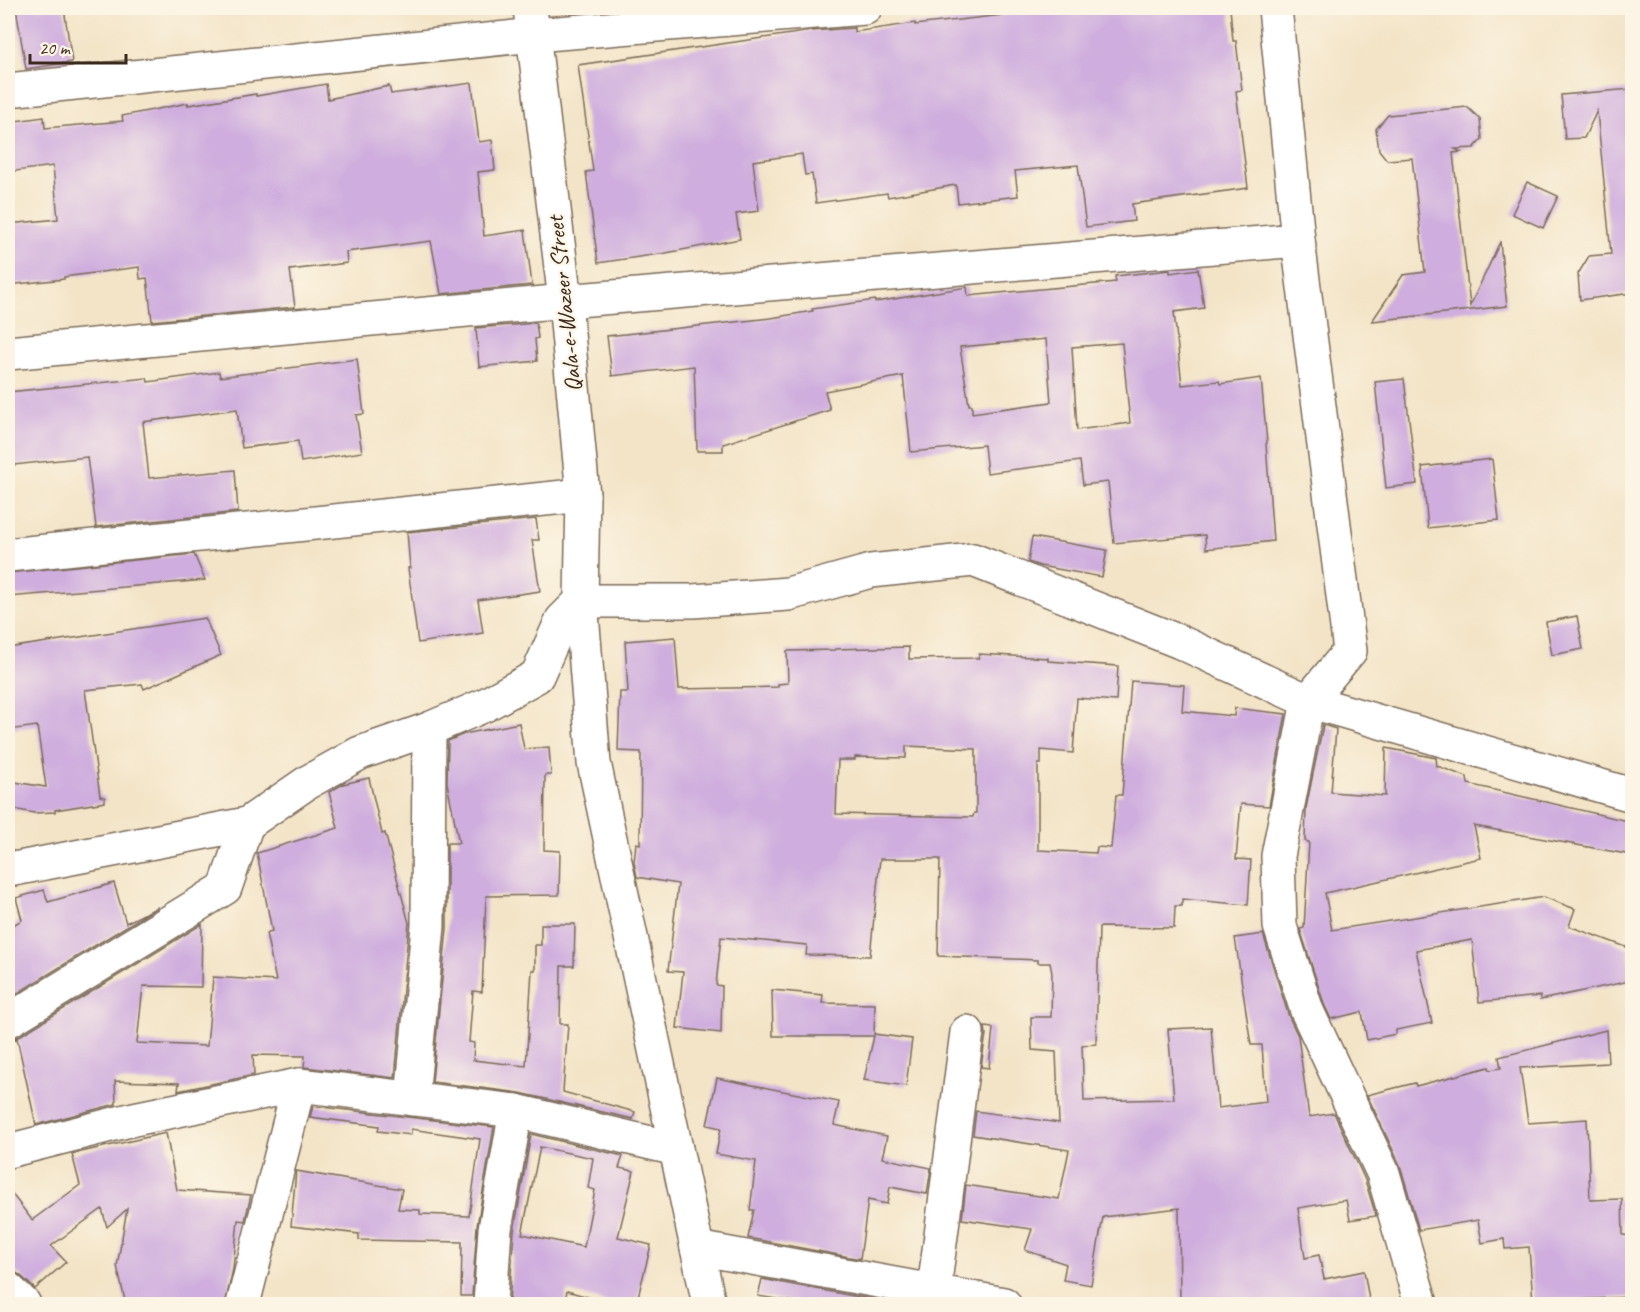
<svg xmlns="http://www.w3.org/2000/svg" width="1640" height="1312" font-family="Caveat,sans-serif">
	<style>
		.building { fill: #cfadde; fill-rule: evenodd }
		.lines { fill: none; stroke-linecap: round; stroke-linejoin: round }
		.street-casing { stroke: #7b6b59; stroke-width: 36 }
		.street { stroke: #fff; stroke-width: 33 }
		.labels { text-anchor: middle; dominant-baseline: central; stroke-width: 4.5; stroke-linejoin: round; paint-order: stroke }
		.street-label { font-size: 24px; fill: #3b2a1e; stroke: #fcf5e5 }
	</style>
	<rect width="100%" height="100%" fill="#fcf5e5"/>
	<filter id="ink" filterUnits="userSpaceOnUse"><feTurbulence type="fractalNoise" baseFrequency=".0167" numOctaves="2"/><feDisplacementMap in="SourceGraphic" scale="12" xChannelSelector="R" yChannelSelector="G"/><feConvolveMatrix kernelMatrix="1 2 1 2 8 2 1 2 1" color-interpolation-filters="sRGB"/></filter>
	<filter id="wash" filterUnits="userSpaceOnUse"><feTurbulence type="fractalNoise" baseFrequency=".008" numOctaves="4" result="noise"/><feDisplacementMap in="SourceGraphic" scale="24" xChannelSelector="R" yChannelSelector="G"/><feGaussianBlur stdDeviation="1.35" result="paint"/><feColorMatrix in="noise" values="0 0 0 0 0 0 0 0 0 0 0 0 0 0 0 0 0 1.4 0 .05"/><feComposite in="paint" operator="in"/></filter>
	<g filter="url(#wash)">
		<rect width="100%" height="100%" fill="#f3e4c7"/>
		<g id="blocks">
			<g class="building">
				<polygon points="16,8 64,8 72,62 26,69"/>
				<polygon points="1033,8 1230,8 1233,41 1236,41 1242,90 1236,91 1248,188 1132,204 1134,221 1086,227 1078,165 1015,171 1018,196 958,203 956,185 888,197 887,193 816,203 812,174 805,175 802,154 753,161 759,211 736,214 740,239 666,253 598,263 586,172 593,171 578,65 811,31 854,28 854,32 915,23 915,25 1011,14 1011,10"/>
				<polygon points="472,83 479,142 492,140 495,170 478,172 484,236 525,230 532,285 441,294 431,241 346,252 347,263 290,270 295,307 152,321 147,278 140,279 139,267 64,277 64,279 8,285 8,224 58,219 53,166 8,172 8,122 44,117 45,128 123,121 122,116 188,103 188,105 256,94 256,96 326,84 328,99 389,86 391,94"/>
				<polygon points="1632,89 1632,293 1580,300 1578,274 1589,256 1611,254 1597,111 1584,138 1565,139 1561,95"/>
				<polygon points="1467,107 1480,119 1482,139 1474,148 1455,149 1461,152 1453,153 1470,306 1500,242 1507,306 1372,321 1403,275 1425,272 1412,158 1387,160 1379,150 1376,129 1388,115"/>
				<polygon points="1527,182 1558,196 1543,228 1512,214"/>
				<path d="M1198,269L1204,308L1174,312L1182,385L1219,381L1220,384L1261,378L1267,443L1266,444L1273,541L1206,549L1205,535L1114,543L1108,482L1083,485L1080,461L987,473L984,445L911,452L903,376L825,391L830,410L723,444V451H697L694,366L612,376L607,336L771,318L813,311L812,309L875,300V302L967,287L968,296L1116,282L1115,276L1170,270V273ZM1046,339L1051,402L972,413V405H969L960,347ZM1122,343L1130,423L1077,430L1072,347Z"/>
				<polygon points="536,323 538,338 535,339 537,361 479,367 476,328"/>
				<polygon points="357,359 364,414 356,415 362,452 301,462 298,441 242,448 237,409 143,422 149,478 235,470 238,512 96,527 87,457 14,465 8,392 147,378 148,382 219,372 220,377"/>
				<polygon points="1404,379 1417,484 1386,488 1375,382"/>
				<polygon points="1492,459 1499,520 1428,528 1422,467"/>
				<polygon points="536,519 539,540 532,540 540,591 478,600 483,633 418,643 408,568 410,568 407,532"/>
				<polygon points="1032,537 1107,550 1102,577 1040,566 1028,562"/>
				<polygon points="194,554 205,580 8,597 8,573"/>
				<polygon points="1577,616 1583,649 1552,655 1546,622"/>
				<polygon points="205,618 221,655 144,689 142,684 85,690 100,796 105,797 105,802 55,810 55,812 34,813 8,808 8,781 46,787 37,726 8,730 8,648"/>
				<path d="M675,637L679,689L778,687V684L788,683L787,651L835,650V649L909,647V659L979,658V654L1048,658V661L1118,666L1116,701L1077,698L1073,753L1041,750V764H1038V850L1096,853L1097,847L1111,848L1116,795H1122L1131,681L1184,685L1182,711L1234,716L1235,708L1286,714L1269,806L1241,804L1236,859L1251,860L1248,905L1182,899V906H1175L1174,928L1099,927L1096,1044L1082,1045L1084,1101L1174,1099L1168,1029L1211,1027L1218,1108L1266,1102L1262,1045H1251L1235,938L1263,934L1289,1017L1298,1036L1309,1117L1334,1113L1365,1180L1376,1216L1350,1220L1346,1200L1298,1208L1305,1258L1319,1255L1324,1279L1364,1271L1370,1305H1180L1179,1208L1103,1217L1091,1285L1063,1280L1066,1264L1025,1250L1032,1229L962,1219L966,1185L1059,1199L1069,1150L973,1135L976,1111L1059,1123L1056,1052L1032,1050L1031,1017H1051L1052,973L1050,963H1038V960L938,956L940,859H880L870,956L806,955L807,945L721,937L716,985L722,986L721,1033L677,1028L683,972L668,971L678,884L637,877L634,862L636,843L640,844L641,752L618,751L620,692H628L625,641ZM906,746L976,749V813H974L973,817L836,814L838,760H855V757L906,758Z"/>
				<polygon points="519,723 524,749 549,747 551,775 545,775 544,850 560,851 559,895 486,896 482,992 473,991 469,1042 474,1043 473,1060 526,1066 532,970 535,970 535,945 541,945 541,924 575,924 574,966 561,966 560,1024 568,1024 563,1092 635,1112 633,1119 520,1093 432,1082 447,928 447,843 459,843 447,783 448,741 464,734"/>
				<polygon points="1323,725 1336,729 1331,792 1385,796 1386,748 1436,758 1437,766 1467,777 1468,784 1632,822 1632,855 1474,826 1481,858 1325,893 1332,930 1544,897 1575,909 1569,926 1629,948 1630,981 1540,1000 1540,996 1479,1002 1472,940 1416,950 1432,1023 1396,1030 1396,1034 1367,1040 1362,1012 1331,1019 1324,1004 1300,929 1304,928 1309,842 1305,841 1306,808"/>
				<polygon points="369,778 382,834 385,833 409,923 395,1078 304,1067 305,1056 253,1055 254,1075 178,1091 179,1083 115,1081 116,1104 36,1125 17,1038 8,1045 8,1040 18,1037 202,924 201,987 143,986 137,1043 207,1046 213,977 276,981 266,933 272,931 257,853 338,828 329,792 343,784"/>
				<polygon points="114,883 126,923 158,907 8,999 8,928 22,920 16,898 44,890 48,902"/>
				<polygon points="772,990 823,995 822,1003 875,1004 874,1034 912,1039 906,1086 864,1080 874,1036 773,1036"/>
				<polygon points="985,1027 993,1028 989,1068 981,1067 986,1034"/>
				<polygon points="1606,1030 1608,1063 1520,1068 1528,1123 1587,1119 1590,1200 1622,1199 1623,1235 1632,1236 1632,1297 1533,1302 1529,1247 1505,1249 1504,1239 1482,1243 1478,1220 1419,1230 1400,1165 1367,1095 1415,1083 1416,1086 1489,1067 1490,1070 1501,1068 1499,1057"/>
				<polygon points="717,1078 839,1102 834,1125 887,1136 882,1158 931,1168 927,1194 890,1187 887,1204 868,1200 860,1259 748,1238 754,1210 750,1210 756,1161 716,1154 721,1128 707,1125"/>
				<polygon points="313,1106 494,1127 477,1226 472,1296 461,1296 462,1242 359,1240 359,1234 291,1226 296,1171 402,1189 398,1209 420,1210 420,1214 469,1216 480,1139 411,1129 411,1135 378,1131 379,1126 310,1117"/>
				<polygon points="166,1133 177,1190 251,1195 245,1221 238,1220 233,1269 225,1305 126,1305 117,1266 127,1209 107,1227 102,1209 51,1246 66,1262 35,1289 20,1275 13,1271 8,1271 8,1189 32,1220 80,1185 72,1154"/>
				<path d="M531,1134L623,1156L619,1168L634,1171L618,1237L651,1245L636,1305H616L567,1291L564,1305H509L514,1231ZM540,1147L593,1158L588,1188L595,1190L584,1247L522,1234Z"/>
				<polygon points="762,1279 902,1305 811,1305 758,1296"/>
			</g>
		</g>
	</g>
	<g filter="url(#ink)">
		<use href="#blocks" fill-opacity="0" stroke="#7b6b59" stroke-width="1.5"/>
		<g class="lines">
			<defs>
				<g id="street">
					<polyline points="530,8 565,301 583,495 581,601 594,763 709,1304"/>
					<polyline points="1275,8 1298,240 1350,651 1308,701 1278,856 1280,926 1307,1011 1383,1173 1421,1304"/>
					<polyline points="8,90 534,35 865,8"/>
					<polyline points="8,353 565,301 1298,240"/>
					<polyline points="8,555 583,495"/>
					<polyline points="8,867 14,869 247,824 308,782 360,753 429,729 485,705 537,676 562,620 581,601 693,601 788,594 871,571 973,560 1180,642 1308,701 1632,795"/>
					<polyline points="8,1021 225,888 247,824"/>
					<polyline points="412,1099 428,926 429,729"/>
					<polyline points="8,1151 134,1119 299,1085 516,1111 676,1149"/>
					<polyline points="697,1248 1004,1304"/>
					<polyline points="8,1289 24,1304"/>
					<polyline points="934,1290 967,1032"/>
					<polyline points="243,1304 299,1085"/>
					<polyline points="490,1304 495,1229 516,1111"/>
				</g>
			</defs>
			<use href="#street" class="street-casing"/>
			<use href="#street" class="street"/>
		</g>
	</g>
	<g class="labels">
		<g class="street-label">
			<text transform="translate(564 304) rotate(-96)">Qala-e-Wazeer Street</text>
		</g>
	</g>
	<rect width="1640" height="1312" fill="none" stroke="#fcf5e5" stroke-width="30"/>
	<path d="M30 54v9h96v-9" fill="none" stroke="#3b2a1e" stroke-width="3"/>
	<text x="39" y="54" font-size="18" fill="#3b2a1e" stroke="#fcf5e5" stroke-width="4.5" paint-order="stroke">20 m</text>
</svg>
